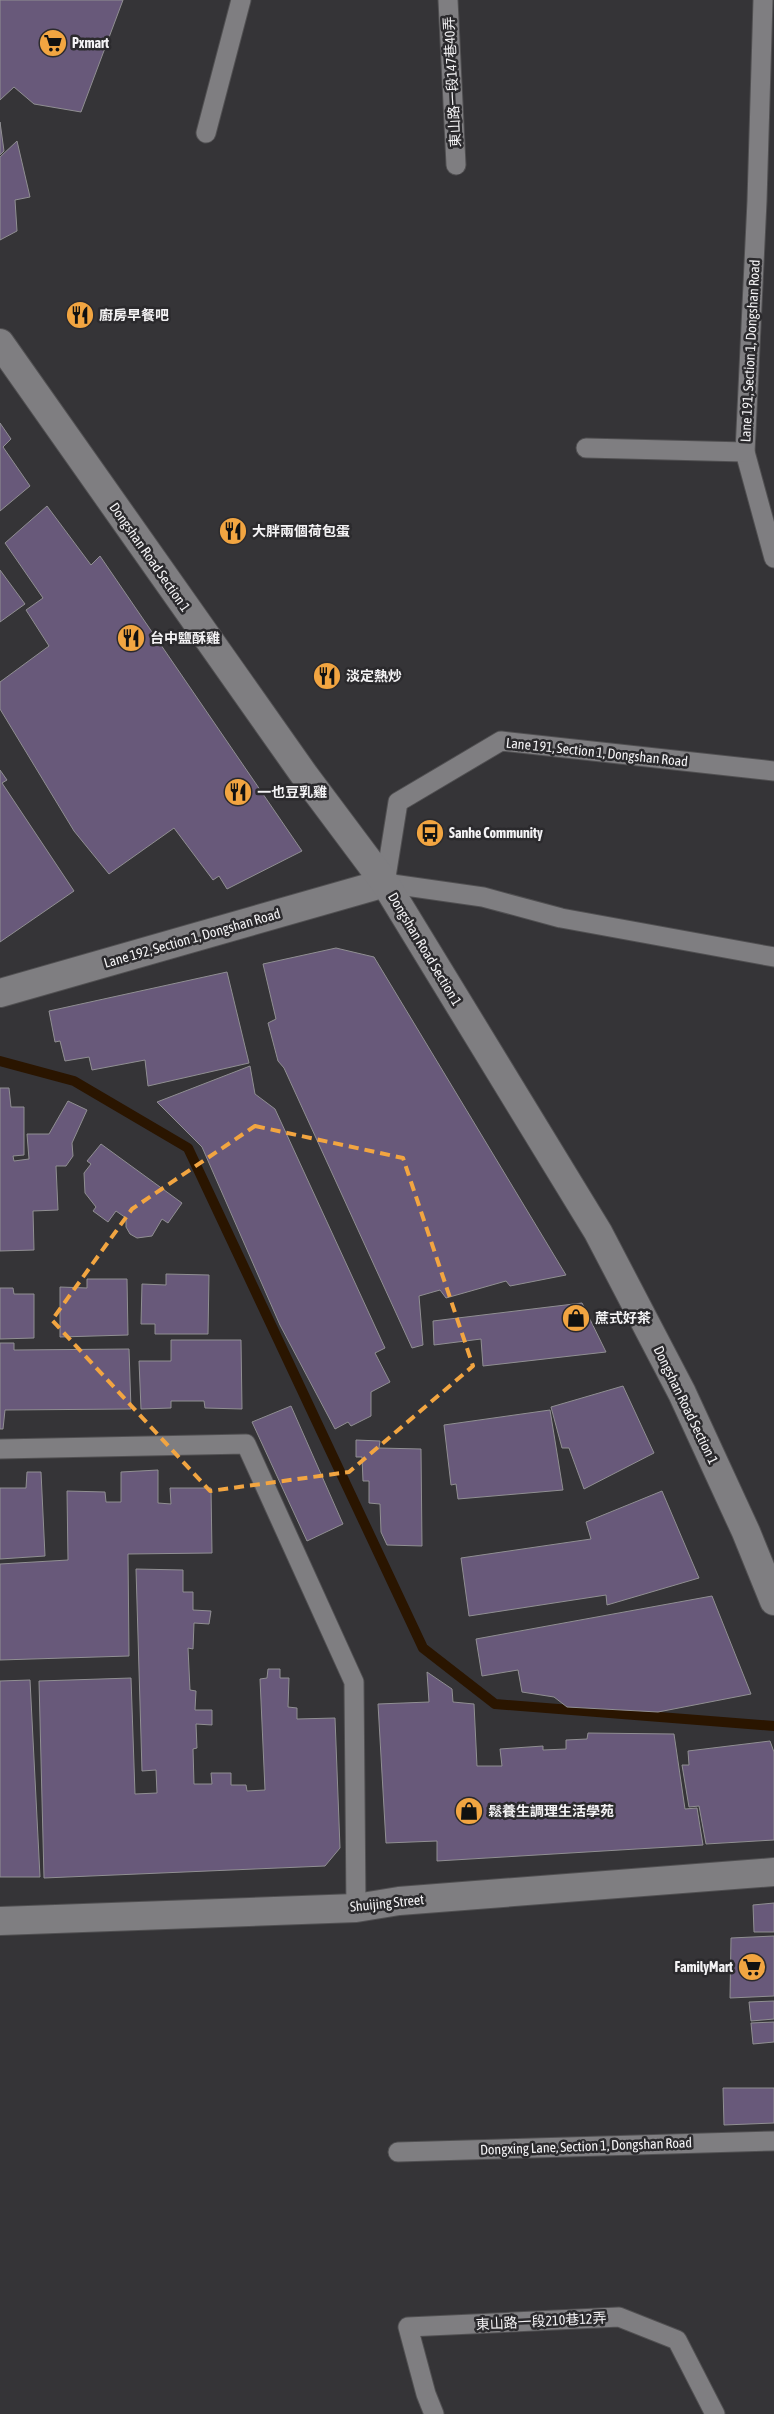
<svg xmlns="http://www.w3.org/2000/svg" width="774" height="2414" font-family="'Asap Condensed','Noto Sans TC',sans-serif">
	<style>
		.lines { fill: none; stroke-linecap: round; stroke-linejoin: round }
		.stream { stroke: #2a1500; stroke-width: 10 }
		.building { fill: #68597a; stroke: #908f92 }
		.service-casing { stroke: #515052; stroke-width: 21 }
		.minor-casing { stroke: #515052; stroke-width: 30 }
		.secondary-casing { stroke: #515052; stroke-width: 30 }
		.service { stroke: #7f7e81; stroke-width: 19 }
		.minor { stroke: #7f7e81; stroke-width: 28 }
		.secondary { stroke: #7f7e81; stroke-width: 28 }
		.marked { fill: none; stroke: #f2a541; stroke-width: 4; stroke-dasharray: 10 6; stroke-linejoin: round }
		.labels { text-anchor: middle; dominant-baseline: central; stroke-width: 5; stroke-linejoin: round; paint-order: stroke }
		.poi-label { font-size: 14px; font-weight: bold; fill: #f4f3f5; stroke: #2b2a2d; text-anchor: start }
		.street-label { font-size: 14px; fill: #f4f3f5; stroke: #2b2a2d }
	</style>
	<rect width="100%" height="100%" fill="#353437"/>
	<g class="lines">
		<polyline class="stream" points="0,1061 74,1081 188,1148 423,1648 495,1704 774,1726"/>
	</g>
	<g class="building">
		<polygon points="0,0 123,0 81,112 34,104 14,87 0,100"/>
		<polygon points="0,122 4,151 0,155"/>
		<polygon points="17,141 30,197 15,200 17,231 0,240 0,157"/>
		<polygon points="0,423 11,439 3,447 30,486 0,511"/>
		<polygon points="47,506 91,565 100,556 302,851 227,889 219,876 213,880 174,828 109,874 74,831 0,709 0,682 49,646 26,610 43,598 5,543"/>
		<polygon points="0,570 25,604 0,622"/>
		<polygon points="0,770 7,780 2,783 74,891 0,942"/>
		<polygon points="336,948 374,957 566,1275 510,1286 506,1281 446,1298 440,1290 419,1296 423,1345 412,1348 284,1068 278,1061 268,1023 276,1019 263,964"/>
		<polygon points="227,972 249,1063 148,1086 145,1060 92,1070 89,1057 65,1061 60,1041 55,1042 49,1011"/>
		<polygon points="250,1066 255,1094 275,1109 385,1348 375,1353 390,1382 371,1392 371,1416 351,1426 348,1422 335,1429 280,1325 202,1147 157,1102"/>
		<polygon points="0,1088 9,1088 11,1107 24,1107 24,1155 13,1156 14,1161 29,1159 27,1134 49,1134 68,1101 87,1110 72,1143 73,1156 66,1166 56,1166 58,1210 33,1211 34,1250 0,1251"/>
		<polygon points="101,1144 182,1203 168,1223 162,1219 152,1236 137,1238 130,1234 126,1227 126,1218 116,1211 108,1222 93,1211 96,1207 85,1193 84,1173 91,1164 87,1161"/>
		<polygon points="166,1274 209,1275 208,1334 155,1334 155,1324 141,1324 142,1284 166,1285"/>
		<polygon points="87,1279 127,1279 128,1335 60,1337 60,1287 87,1288"/>
		<polygon points="0,1288 13,1288 14,1294 34,1294 34,1338 0,1339"/>
		<polygon points="582,1303 606,1352 483,1366 481,1339 434,1345 433,1321"/>
		<polygon points="171,1340 241,1340 242,1409 205,1408 204,1401 171,1401 171,1408 141,1409 139,1361 171,1361"/>
		<polygon points="0,1343 14,1343 14,1350 129,1349 131,1409 5,1410 3,1429 0,1429"/>
		<polygon points="623,1386 654,1453 584,1489 569,1448 562,1448 551,1407"/>
		<polygon points="291,1406 343,1524 307,1541 252,1422"/>
		<polygon points="550,1410 563,1490 458,1499 456,1484 451,1485 444,1425"/>
		<polygon points="356,1440 380,1441 379,1448 421,1449 422,1546 387,1545 381,1532 380,1504 369,1503 369,1481 363,1481 362,1457 356,1457"/>
		<polygon points="158,1470 158,1503 171,1504 170,1488 211,1488 212,1553 128,1554 129,1656 0,1660 0,1564 68,1560 67,1491 105,1492 106,1502 121,1502 121,1472"/>
		<polygon points="27,1472 41,1472 45,1556 0,1559 0,1488 26,1488"/>
		<polygon points="662,1491 699,1578 607,1605 606,1595 469,1616 461,1558 591,1539 586,1522"/>
		<polygon points="136,1569 183,1570 183,1592 193,1592 193,1610 211,1611 209,1624 194,1623 193,1649 188,1648 190,1690 196,1691 195,1710 212,1710 212,1725 196,1724 197,1748 193,1749 194,1784 212,1784 211,1773 231,1773 231,1785 246,1785 247,1791 265,1790 260,1679 267,1678 268,1669 280,1669 280,1678 289,1678 288,1707 297,1708 297,1719 335,1718 340,1848 325,1866 44,1878 39,1681 131,1678 135,1794 157,1793 156,1770 142,1771"/>
		<polygon points="712,1596 751,1694 658,1712 567,1707 554,1697 522,1692 518,1670 482,1676 476,1639"/>
		<polygon points="427,1672 452,1689 453,1702 474,1704 477,1766 502,1766 500,1749 543,1746 543,1750 566,1749 566,1740 587,1739 588,1733 674,1734 685,1809 697,1808 703,1845 437,1861 437,1841 386,1843 378,1704 429,1702"/>
		<polygon points="30,1680 40,1877 0,1877 0,1681"/>
		<polygon points="770,1741 774,1752 774,1840 706,1844 699,1806 689,1807 682,1765 689,1765 688,1751"/>
		<polygon points="774,1903 774,1932 754,1932 753,1905"/>
		<polygon points="774,1936 774,1996 730,1998 731,1938"/>
		<polygon points="774,2001 774,2019 751,2021 749,2002"/>
		<polygon points="774,2022 774,2042 753,2044 751,2023"/>
		<polygon points="723,2088 774,2088 774,2123 724,2125"/>
	</g>
	<g class="lines">
		<defs>
			<g id="service">
				<polyline points="448,0 456,165"/>
				<polyline points="763,0 757,201 745,452 774,558"/>
				<polyline points="206,133 241,0"/>
				<polyline points="586,448 745,452"/>
				<polyline points="774,771 501,741 398,802 385,883 483,897 561,918 774,957"/>
				<polyline points="0,1449 246,1444 354,1682 356,1908"/>
				<polyline points="398,2152 774,2141"/>
				<polyline points="434,2414 426,2394 408,2327 619,2317 677,2340 715,2414"/>
			</g>
			<g id="minor">
				<polyline points="0,993 385,883"/>
				<polyline points="0,1921 356,1908 399,1901 774,1872"/>
			</g>
			<polyline id="secondary" points="0,343 305,776 385,883 598,1232 682,1393 746,1532 774,1601"/>
		</defs>
		<use href="#service" class="service-casing"/>
		<use href="#minor" class="minor-casing"/>
		<use href="#secondary" class="secondary-casing"/>
		<use href="#service" class="service"/>
		<use href="#minor" class="minor"/>
		<use href="#secondary" class="secondary"/>
	</g>
	<path class="marked" d="M255,1126L403,1158L473,1366L349,1472L210,1491L52,1320L132,1209Z"/>
	<defs>
		<symbol id="supermarket-disc" viewBox="-11 -11 22 22"><circle r="9.5" fill="#f2a541" stroke="#2b2a2d"/><path d="M-6-5.5h2.5l.6 2H6L4.5 2H-2.5L-4.4-4H-6ZM-1.5 3.2a1.3 1.3 0 1 0 .1 0ZM3 3.2a1.3 1.3 0 1 0 .1 0Z" fill="#111"/></symbol>
		<symbol id="restaurant-disc" viewBox="-11 -11 22 22"><circle r="9.5" fill="#f2a541" stroke="#2b2a2d"/><path d="M-5-6h1v4h1v-4h1v4h1v-4h1v5L-1.5 .5V6h-2V.5L-5-1ZM5-6V6H3V1.5H1.5Q1.5-4 5-6Z" fill="#111"/></symbol>
		<symbol id="bus-disc" viewBox="-11 -11 22 22"><circle r="9.5" fill="#f2a541" stroke="#2b2a2d"/><path d="M-5-6H5V4H4V6H2V4H-2V6H-4V4H-5ZM-3.5-4V0h7V-4ZM-3.5 1.2v1.5H-2V1.2ZM2 1.2v1.5H3.5V1.2Z" fill="#111"/></symbol>
		<symbol id="shop-disc" viewBox="-11 -11 22 22"><circle r="9.5" fill="#f2a541" stroke="#2b2a2d"/><path d="M-5-2.5h2.3a2.7 3.5 0 0 1 5.4 0H5L5.5 6h-11ZM-1.5-2.5h3a1.5 2.3 0 0 0-3 0Z" fill="#111"/></symbol>
	</defs>
	<g fill-rule="evenodd">
		<use href="#supermarket-disc" x="37" y="27" width="32" height="32"/>
		<use href="#restaurant-disc" x="64" y="299" width="32" height="32"/>
		<use href="#restaurant-disc" x="217" y="515" width="32" height="32"/>
		<use href="#restaurant-disc" x="115" y="622" width="32" height="32"/>
		<use href="#restaurant-disc" x="311" y="660" width="32" height="32"/>
		<use href="#restaurant-disc" x="222" y="776" width="32" height="32"/>
		<use href="#bus-disc" x="414" y="817" width="32" height="32"/>
		<use href="#shop-disc" x="560" y="1302" width="32" height="32"/>
		<use href="#shop-disc" x="453" y="1795" width="32" height="32"/>
		<use href="#supermarket-disc" x="736" y="1951" width="32" height="32"/>
	</g>
	<g class="labels">
		<g class="poi-label">
			<text x="72" y="43">Pxmart</text>
			<text x="99" y="315">廚房早餐吧</text>
			<text x="252" y="531">大胖兩個荷包蛋</text>
			<text x="150" y="638">台中鹽酥雞</text>
			<text x="346" y="676">淡定熱炒</text>
			<text x="257" y="792">一也豆乳雞</text>
			<text x="449" y="833">Sanhe Community</text>
			<text x="595" y="1318">蔗式好茶</text>
			<text x="488" y="1811">鬆養生調理生活學苑</text>
			<text x="733" y="1967" text-anchor="end">FamilyMart</text>
		</g>
		<g class="street-label">
			<text transform="translate(452 82) rotate(-93)">東山路一段147巷40弄</text>
			<text transform="translate(750 351) rotate(-87)">Lane 191, Section 1, Dongshan Road</text>
			<text transform="translate(150 557) rotate(55)">Dongshan Road Section 1</text>
			<text transform="translate(597 752) rotate(6)">Lane 191, Section 1, Dongshan Road</text>
			<text transform="translate(192 938) rotate(-16)">Lane 192, Section 1, Dongshan Road</text>
			<text transform="translate(425 949) rotate(59)">Dongshan Road Section 1</text>
			<text transform="translate(686 1405) rotate(64)">Dongshan Road Section 1</text>
			<text transform="translate(387 1903) rotate(-6)">Shuijing Street</text>
			<text transform="translate(586 2146) rotate(-2)">Dongxing Lane, Section 1, Dongshan Road</text>
			<text transform="translate(541 2321) rotate(-3)">東山路一段210巷12弄</text>
		</g>
	</g>
</svg>
